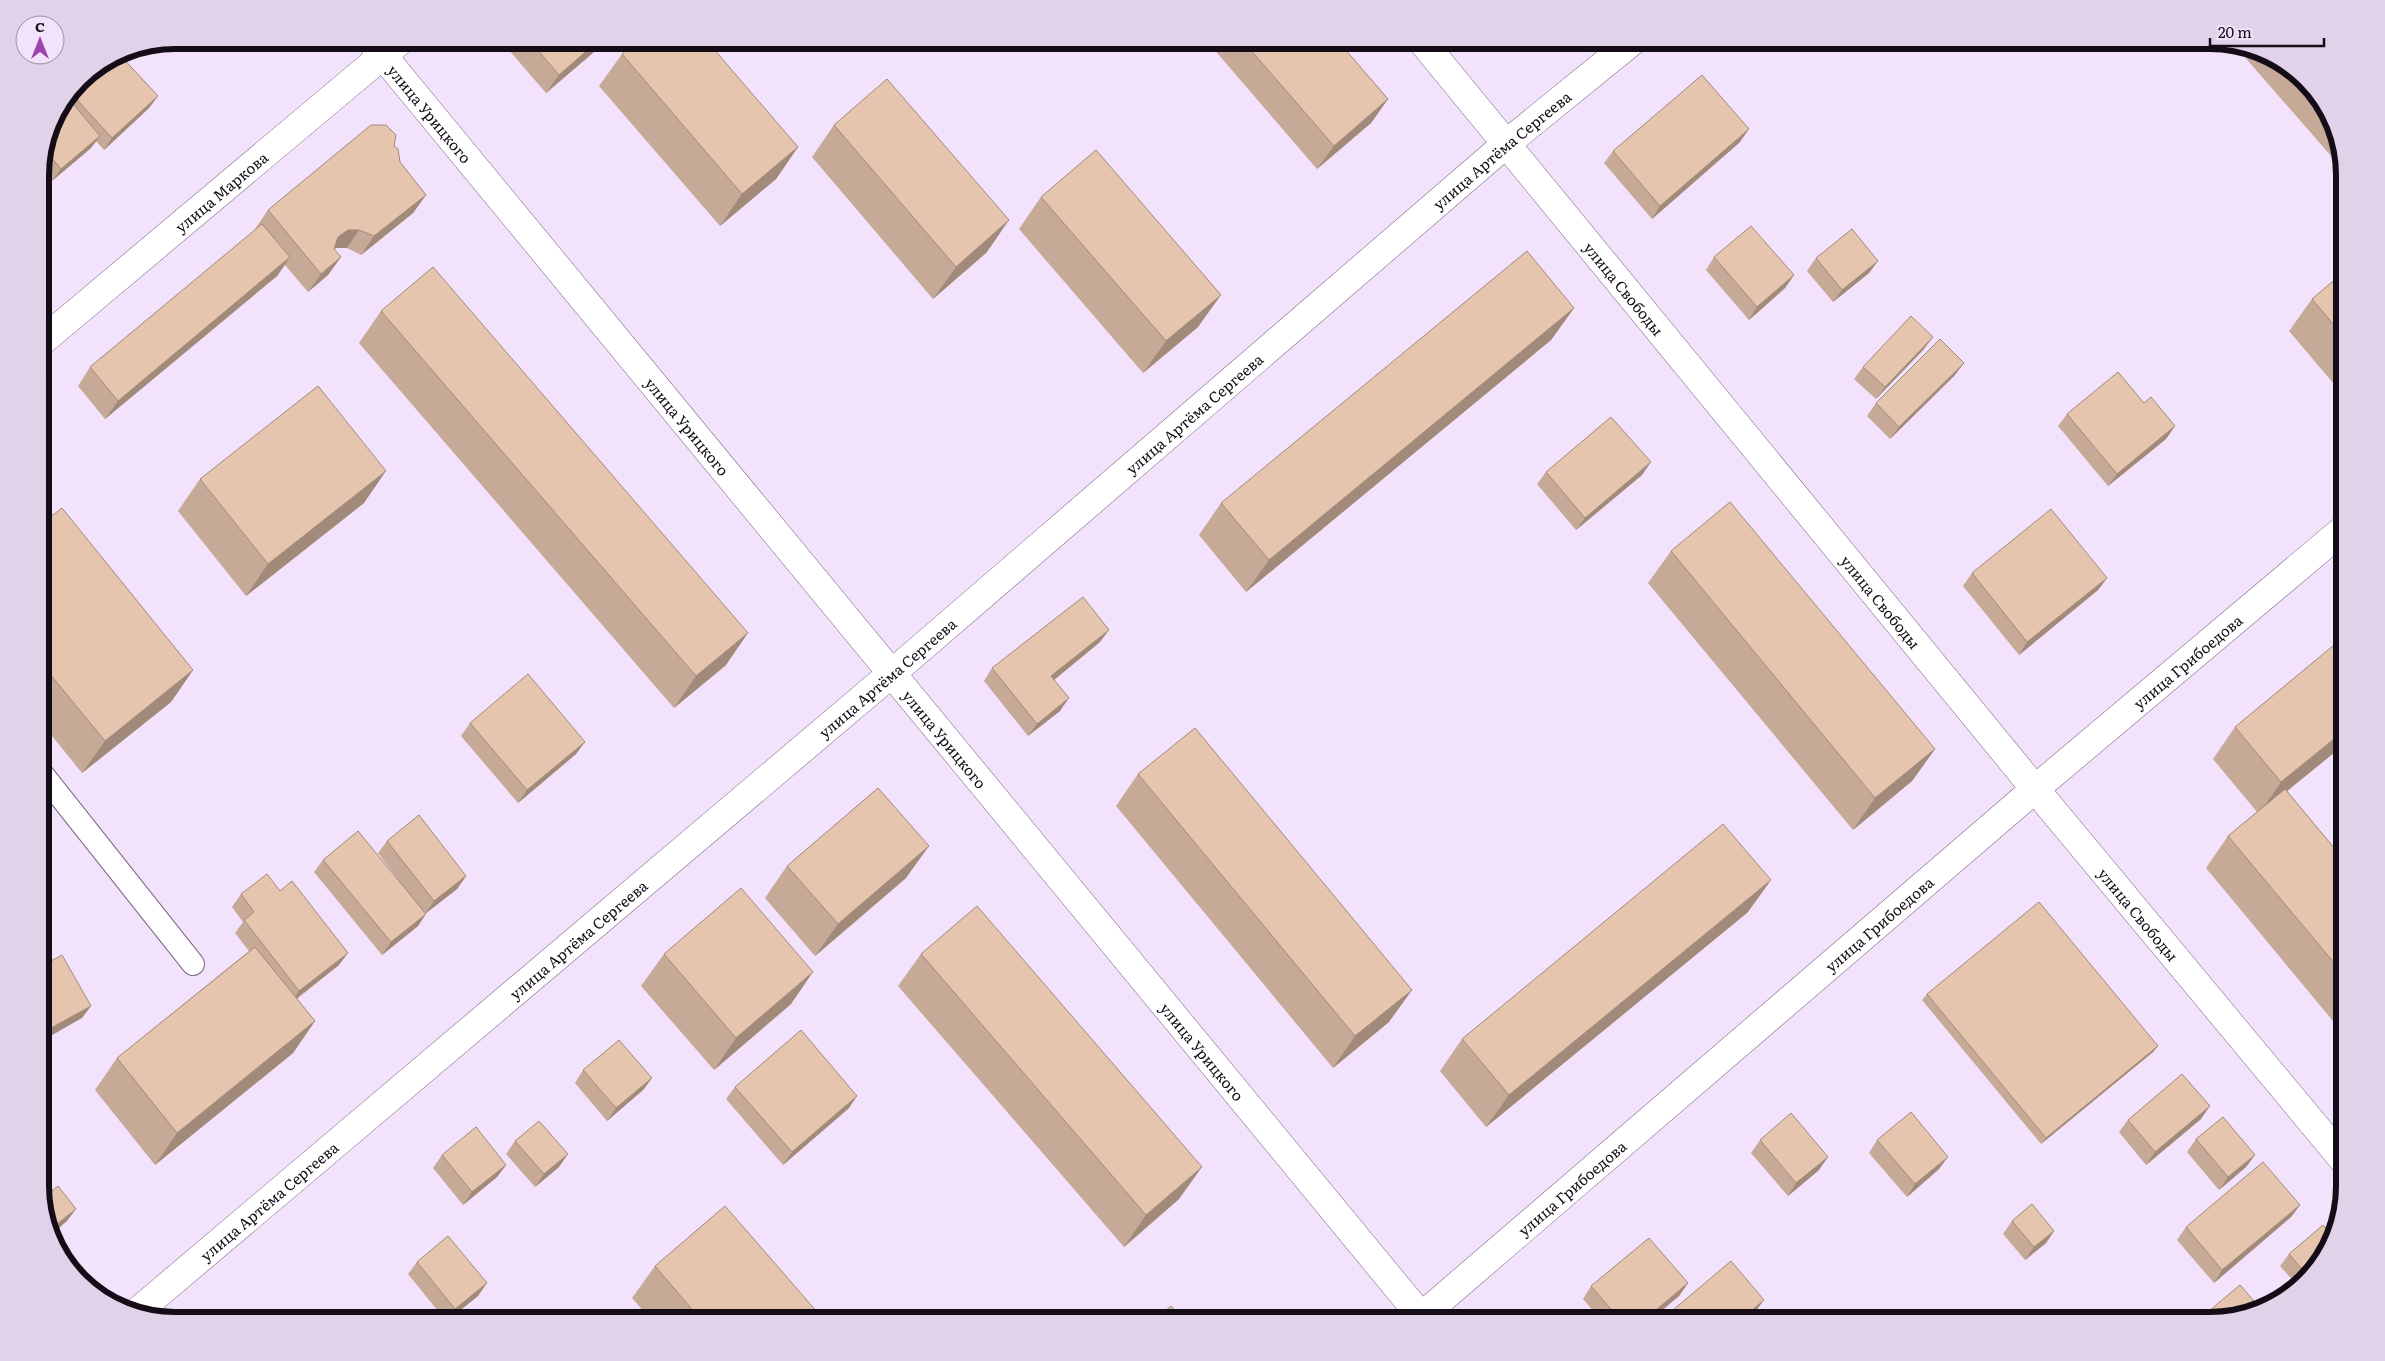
<svg xmlns="http://www.w3.org/2000/svg" width="2385" height="1361" font-family="Literata,serif">
	<style>
		.lines { fill: none; stroke-linecap: round; stroke-linejoin: round }
		.service-casing { stroke: #7c6985; stroke-width: 24 }
		.minor-casing { stroke: #7c6985; stroke-width: 29 }
		.tertiary-casing { stroke: #7c6985; stroke-width: 29 }
		.service { stroke: #fff; stroke-width: 22 }
		.minor { stroke: #fff; stroke-width: 28 }
		.tertiary { stroke: #fff; stroke-width: 28 }
		.wall { fill: #c6a996 }
		.shaded-wall { fill: #a18a7a }
		.building { fill: #e6c5ae; stroke: #a18a7a }
		.labels { text-anchor: middle; dominant-baseline: central; stroke-width: 4.5; stroke-linejoin: round; paint-order: stroke }
		.street-label { font-size: 15px; fill: #140c17; stroke: #f3e2fb }
		.rim { fill: none; stroke: #140c17; stroke-width: 6 }
	</style>
	<rect width="100%" height="100%" fill="#f3e2fb"/>
	<g class="lines">
		<defs>
			<polyline id="service" points="40,771 193,964"/>
			<g id="minor">
				<path id="s1" d="M370,40L1425,1321"/>
				<path id="s2" d="M1421,40L2035,789L2345,1162"/>
				<path id="s3" d="M138,1311L891,674L1506,144L1634,40"/>
				<path id="s4" d="M1416,1321L2035,789L2345,528"/>
			</g>
			<g id="tertiary">
				<path id="s5" d="M40,343L401,40"/>
			</g>
		</defs>
		<use href="#service" class="service-casing"/>
		<use href="#minor" class="minor-casing"/>
		<use href="#tertiary" class="tertiary-casing"/>
		<use href="#service" class="service"/>
		<use href="#minor" class="minor"/>
		<use href="#tertiary" class="tertiary"/>
	</g>
	<g class="wall">
		<polygon points="515,40 608,40 546,93 508,49"/>
		<polygon points="1206,40 1337,40 1388,99 1371,123 1317,169"/>
		<polygon points="2236,47 2277,58 2322,100 2345,167 2345,172"/>
		<polygon points="622,54 798,147 776,179 720,226 599,86"/>
		<polygon points="80,79 158,96 149,108 104,150 96,141 91,148 52,181 40,168 50,123"/>
		<polygon points="834,125 987,252 933,299 812,157"/>
		<polygon points="1740,142 1652,219 1604,163 1613,151"/>
		<polygon points="394,146 400,162 426,195 413,213 361,255 347,248 336,248 334,249 341,257 328,275 308,292 285,265 277,276 105,419 78,386 90,367 256,230 255,229 268,210"/>
		<polygon points="1041,197 1198,327 1143,373 1019,229"/>
		<polygon points="1714,257 1794,275 1785,288 1749,320 1706,270"/>
		<polygon points="1816,258 1869,273 1833,302 1807,271"/>
		<polygon points="2345,271 2345,397 2289,331 2312,299"/>
		<polygon points="1574,308 1551,340 1246,592 1199,535 1221,503"/>
		<polygon points="381,311 726,665 674,708 359,343"/>
		<polygon points="1924,349 1876,399 1854,379 1863,367"/>
		<polygon points="1955,375 1890,439 1867,416 1876,403"/>
		<polygon points="2144,403 2175,426 2166,439 2108,486 2058,426 2067,414"/>
		<polygon points="1546,472 1642,475 1576,530 1537,484"/>
		<polygon points="200,479 364,503 246,596 178,511"/>
		<polygon points="40,525 193,670 171,702 82,773 40,721"/>
		<polygon points="1671,551 1935,749 1912,781 1853,830 1648,583"/>
		<polygon points="1972,573 2107,578 2098,590 2019,655 1963,586"/>
		<polygon points="2345,636 2287,791 2345,861 2345,1011 2333,1021 2206,868 2228,836 2257,812 2213,759 2235,727"/>
		<polygon points="1100,642 1054,680 1060,711 1028,736 984,681 992,668"/>
		<polygon points="470,723 576,754 518,803 461,736"/>
		<polygon points="1138,774 1389,1022 1333,1068 1116,806"/>
		<polygon points="387,841 466,876 457,889 426,913 418,926 382,955 314,872 323,860 397,878 378,853"/>
		<polygon points="787,866 906,878 815,956 765,898"/>
		<polygon points="241,894 339,965 297,999 315,1021 293,1053 155,1165 95,1090 117,1058 249,951 235,933 243,922 232,907"/>
		<polygon points="1748,912 1486,1127 1440,1071 1462,1039"/>
		<polygon points="664,954 791,1004 714,1070 641,986"/>
		<polygon points="921,954 1179,1199 1124,1247 898,986"/>
		<polygon points="1927,994 2158,1046 2153,1052 2041,1144 1922,1000"/>
		<polygon points="583,1070 652,1078 643,1090 607,1121 575,1083"/>
		<polygon points="735,1087 849,1108 783,1165 726,1099"/>
		<polygon points="2201,1119 2146,1165 2119,1132 2128,1120"/>
		<polygon points="2196,1139 2255,1155 2246,1167 2219,1190 2187,1152"/>
		<polygon points="1760,1140 1819,1170 1788,1196 1751,1153"/>
		<polygon points="1877,1140 1939,1169 1907,1197 1869,1153"/>
		<polygon points="515,1141 559,1167 535,1187 506,1154"/>
		<polygon points="442,1155 506,1165 497,1177 463,1205 433,1168"/>
		<polygon points="2300,1205 2291,1217 2214,1283 2177,1240 2186,1227"/>
		<polygon points="2012,1221 2054,1231 2046,1243 2025,1260 2003,1234"/>
		<polygon points="2327,1253 2296,1284 2280,1266 2289,1254"/>
		<polygon points="417,1262 478,1296 446,1321 408,1274"/>
		<polygon points="655,1266 825,1321 652,1321 632,1298"/>
		<polygon points="1688,1283 1679,1296 1649,1321 1602,1321 1583,1299 1591,1286"/>
	</g>
	<g class="shaded-wall">
		<polygon points="599,40 608,40 546,93 559,75"/>
		<polygon points="158,96 149,108 104,150 112,138"/>
		<polygon points="1388,99 1371,123 1317,169 1334,146"/>
		<polygon points="1749,129 1740,142 1652,219 1660,206"/>
		<polygon points="100,136 91,148 52,181 61,169"/>
		<polygon points="798,147 776,179 720,226 742,194"/>
		<polygon points="426,195 413,213 361,255 374,236"/>
		<polygon points="1009,220 987,252 933,299 956,267"/>
		<polygon points="348,230 359,230 347,248 336,248 325,255 338,237"/>
		<polygon points="290,257 277,276 105,419 118,401"/>
		<polygon points="341,257 328,275 308,292 321,274"/>
		<polygon points="1878,261 1869,273 1833,302 1842,290"/>
		<polygon points="1794,275 1785,288 1749,320 1757,307"/>
		<polygon points="1221,295 1198,327 1143,373 1166,341"/>
		<polygon points="1574,308 1551,340 1246,592 1269,560"/>
		<polygon points="1933,337 1924,349 1876,399 1885,387"/>
		<polygon points="1964,363 1955,375 1890,439 1899,427"/>
		<polygon points="2175,426 2166,439 2108,486 2117,474"/>
		<polygon points="1651,462 1642,475 1576,530 1585,518"/>
		<polygon points="386,471 364,503 246,596 268,564"/>
		<polygon points="2107,578 2098,590 2019,655 2027,642"/>
		<polygon points="1109,630 1100,642 1043,689 1051,676"/>
		<polygon points="748,633 726,665 674,708 696,676"/>
		<polygon points="193,670 171,702 82,773 105,741"/>
		<polygon points="1069,698 1060,711 1028,736 1037,724"/>
		<polygon points="2345,730 2345,744 2259,814 2281,782"/>
		<polygon points="585,742 576,754 518,803 527,790"/>
		<polygon points="1935,749 1912,781 1853,830 1875,798"/>
		<polygon points="929,846 906,878 815,956 838,924"/>
		<polygon points="466,876 457,889 425,914 434,901"/>
		<polygon points="1771,880 1748,912 1486,1127 1509,1095"/>
		<polygon points="426,914 418,926 382,955 391,942"/>
		<polygon points="348,953 339,965 290,1003 299,991"/>
		<polygon points="813,972 791,1004 714,1070 736,1038"/>
		<polygon points="1412,990 1389,1022 1333,1068 1355,1036"/>
		<polygon points="2345,1004 2345,1011 2333,1021"/>
		<polygon points="91,1006 82,1018 40,1042 40,1034"/>
		<polygon points="315,1021 293,1053 155,1165 177,1133"/>
		<polygon points="2158,1046 2153,1052 2041,1144 2046,1138"/>
		<polygon points="652,1078 643,1090 607,1121 616,1108"/>
		<polygon points="857,1096 849,1108 783,1165 792,1152"/>
		<polygon points="2210,1106 2201,1119 2146,1165 2155,1152"/>
		<polygon points="568,1154 559,1167 535,1187 544,1174"/>
		<polygon points="2255,1155 2246,1167 2219,1190 2228,1177"/>
		<polygon points="1828,1157 1819,1170 1788,1196 1796,1183"/>
		<polygon points="1948,1157 1939,1169 1907,1197 1915,1184"/>
		<polygon points="506,1165 497,1177 463,1205 472,1192"/>
		<polygon points="1202,1167 1179,1199 1124,1247 1146,1215"/>
		<polygon points="2300,1205 2291,1217 2214,1283 2222,1270"/>
		<polygon points="76,1209 67,1221 53,1233 52,1228"/>
		<polygon points="2054,1231 2046,1243 2025,1260 2034,1247"/>
		<polygon points="487,1283 478,1296 447,1321 455,1309"/>
		<polygon points="1688,1283 1679,1296 1649,1321 1643,1321"/>
		<polygon points="1764,1300 1755,1312 1745,1321 1739,1321"/>
	</g>
	<g class="building">
		<polygon points="529,40 599,40 559,75"/>
		<polygon points="638,40 706,40 798,147 742,194 622,54"/>
		<polygon points="1242,40 1337,40 1388,99 1334,146"/>
		<polygon points="119,54 158,96 112,138 71,93 80,79"/>
		<polygon points="1702,75 1749,129 1660,206 1613,151"/>
		<polygon points="887,79 1009,220 956,267 834,125"/>
		<polygon points="69,99 100,136 61,169 44,149 50,123 64,102"/>
		<polygon points="371,125 386,125 396,135 394,146 398,149 400,162 426,195 374,236 359,230 348,230 338,237 334,249 341,257 321,274 268,210"/>
		<polygon points="1096,150 1221,295 1166,341 1041,197"/>
		<polygon points="262,224 290,257 118,401 90,367"/>
		<polygon points="1751,226 1794,275 1757,307 1714,257"/>
		<polygon points="1852,229 1878,261 1842,290 1816,258"/>
		<polygon points="1527,251 1574,308 1269,560 1221,503"/>
		<polygon points="433,267 748,633 696,676 381,311"/>
		<polygon points="2345,271 2345,338 2312,299"/>
		<polygon points="1911,316 1933,337 1885,387 1863,367"/>
		<polygon points="1940,339 1964,363 1899,427 1876,403"/>
		<polygon points="2118,372 2144,403 2151,397 2175,426 2117,474 2067,414"/>
		<polygon points="318,386 386,471 268,564 200,479"/>
		<polygon points="1611,417 1651,462 1585,518 1546,472"/>
		<polygon points="1730,502 1935,749 1875,798 1671,551"/>
		<polygon points="62,508 193,670 105,741 40,662 40,525"/>
		<polygon points="2051,509 2107,578 2027,642 1972,573"/>
		<polygon points="1083,597 1109,630 1051,676 1069,698 1037,724 992,668"/>
		<polygon points="2345,636 2345,730 2281,782 2235,727"/>
		<polygon points="528,674 585,742 527,790 470,723"/>
		<polygon points="1195,728 1412,990 1355,1036 1138,774"/>
		<polygon points="878,788 929,846 838,924 787,866"/>
		<polygon points="2285,789 2345,861 2345,976 2228,836"/>
		<polygon points="419,815 466,876 434,901 387,841"/>
		<polygon points="1723,824 1771,880 1509,1095 1462,1039"/>
		<polygon points="358,831 426,914 391,942 323,860"/>
		<polygon points="267,874 280,891 292,881 348,953 299,991 244,920 254,912 241,894"/>
		<polygon points="741,888 813,972 736,1038 664,954"/>
		<polygon points="2039,902 2158,1046 2046,1138 1927,994"/>
		<polygon points="977,906 1202,1167 1146,1215 921,954"/>
		<polygon points="255,947 315,1021 177,1133 117,1058"/>
		<polygon points="62,955 91,1006 40,1034 40,967"/>
		<polygon points="801,1030 857,1096 792,1152 735,1087"/>
		<polygon points="619,1040 652,1078 616,1108 583,1070"/>
		<polygon points="2182,1074 2210,1106 2155,1152 2128,1120"/>
		<polygon points="1911,1112 1948,1157 1915,1184 1877,1140"/>
		<polygon points="1791,1113 1828,1157 1796,1183 1760,1140"/>
		<polygon points="2223,1117 2255,1155 2228,1177 2196,1139"/>
		<polygon points="539,1121 568,1154 544,1174 515,1141"/>
		<polygon points="476,1127 506,1165 472,1192 442,1155"/>
		<polygon points="2263,1162 2300,1205 2222,1270 2186,1227"/>
		<polygon points="58,1186 76,1209 52,1228 42,1199"/>
		<polygon points="2032,1204 2054,1231 2034,1247 2012,1221"/>
		<polygon points="725,1206 825,1321 702,1321 655,1266"/>
		<polygon points="2323,1225 2332,1235 2327,1253 2306,1274 2289,1254"/>
		<polygon points="448,1236 487,1283 455,1309 417,1262"/>
		<polygon points="1649,1238 1688,1283 1643,1321 1621,1321 1591,1286"/>
		<polygon points="1731,1261 1764,1300 1739,1321 1660,1321"/>
		<polygon points="2240,1285 2260,1308 2210,1321 2197,1321"/>
		<polygon points="1171,1306 1184,1321 1154,1321"/>
		<polygon points="238,1311 245,1321 225,1321"/>
	</g>
	<g class="labels">
		<g class="street-label">
			<text stroke="none"><textPath href="#s1" startOffset="95">улица Урицкого</textPath></text>
			<text stroke="none"><textPath href="#s3" startOffset="1791">улица Артёма Сергеева</textPath></text>
			<text stroke="none"><textPath href="#s5" startOffset="236">улица Маркова</textPath></text>
			<text stroke="none"><textPath href="#s2" startOffset="321">улица Свободы</textPath></text>
			<text stroke="none"><textPath href="#s3" startOffset="1386">улица Артёма Сергеева</textPath></text>
			<text stroke="none"><textPath href="#s1" startOffset="500">улица Урицкого</textPath></text>
			<text stroke="none"><textPath href="#s2" startOffset="726">улица Свободы</textPath></text>
			<text stroke="none"><textPath href="#s4" startOffset="1015">улица Грибоедова</textPath></text>
			<text stroke="none"><textPath href="#s3" startOffset="981">улица Артёма Сергеева</textPath></text>
			<text stroke="none"><textPath href="#s1" startOffset="905">улица Урицкого</textPath></text>
			<text stroke="none"><textPath href="#s2" startOffset="1131">улица Свободы</textPath></text>
			<text stroke="none"><textPath href="#s4" startOffset="610">улица Грибоедова</textPath></text>
			<text stroke="none"><textPath href="#s3" startOffset="576">улица Артёма Сергеева</textPath></text>
			<text stroke="none"><textPath href="#s1" startOffset="1310">улица Урицкого</textPath></text>
			<text stroke="none"><textPath href="#s4" startOffset="205">улица Грибоедова</textPath></text>
			<text stroke="none"><textPath href="#s3" startOffset="171">улица Артёма Сергеева</textPath></text>
		</g>
	</g>
	<path d="M0 0H2385V1361H0ZM175 49H2210A126 126 0 0 1 2336 175V1186A126 126 0 0 1 2210 1312H175A126 126 0 0 1 49 1186V175A126 126 0 0 1 175 49Z" fill="#e1d1e9" fill-rule="evenodd"/>
	<path class="rim" d="M175 49H2210A126 126 0 0 1 2336 175V1186A126 126 0 0 1 2210 1312H175A126 126 0 0 1 49 1186V175A126 126 0 0 1 175 49Z"/>
	<g transform="translate(40 40)"><circle r="24" fill="#f3e2fb" stroke="#9a8ca0"/>
	<path d="M0-4L9 19L0 12L-9 19Z" fill="#9d43ae"/>
	<text y="-8" font-size="14" font-weight="bold" text-anchor="middle" fill="#140c17">С</text>
	</g>
	<path d="M2210 38v8h114v-8" fill="none" stroke="#140c17" stroke-width="2.5"/>
	<text x="2218" y="38" font-size="15" fill="#140c17" stroke="#f3e2fb" stroke-width="4" paint-order="stroke">20 m</text>
</svg>
